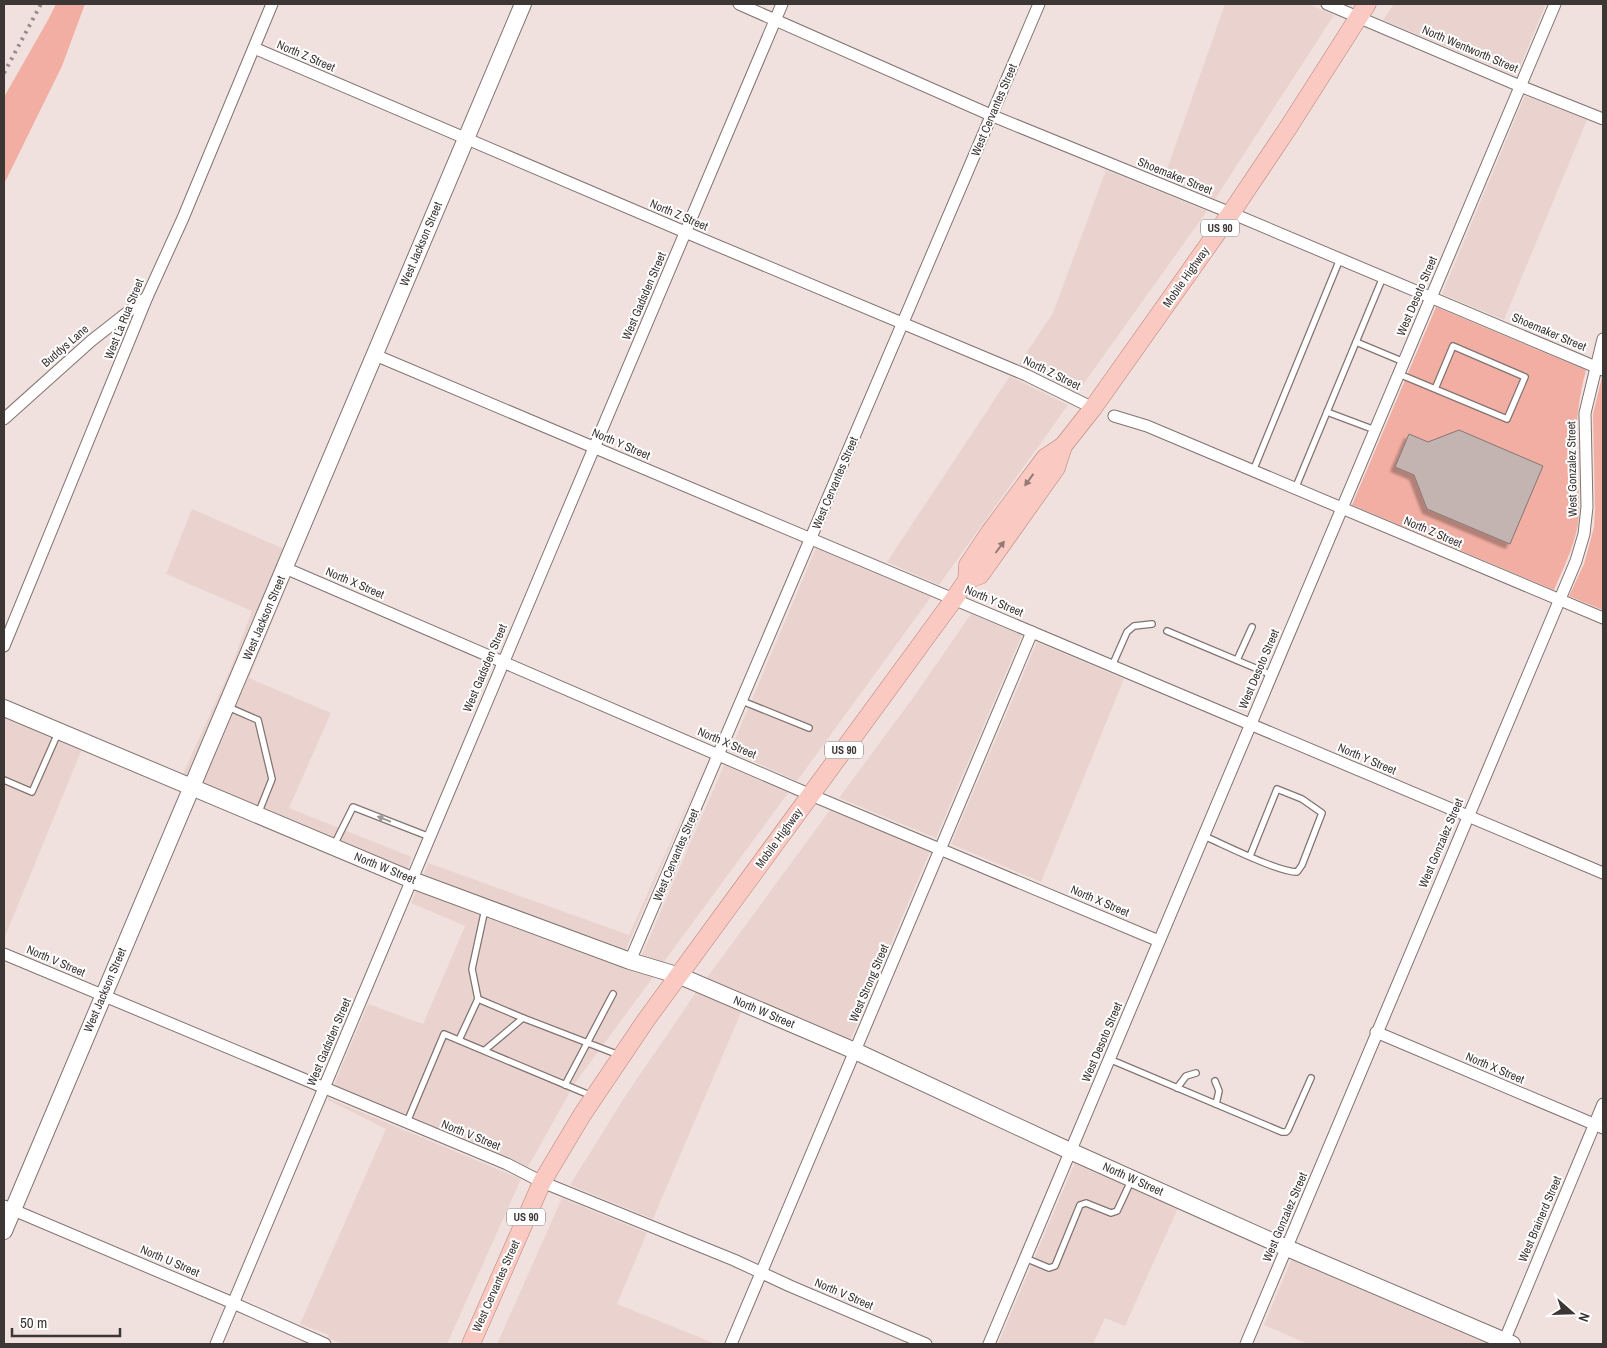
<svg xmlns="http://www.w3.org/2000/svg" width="1607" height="1348" font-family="'Archivo Narrow',sans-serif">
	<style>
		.built { fill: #ead3ce }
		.green { fill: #f2aea2 }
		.building { fill: #c3b4b1; stroke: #847775; filter: url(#shadow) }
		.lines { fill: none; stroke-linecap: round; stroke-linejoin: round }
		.lane-casing { stroke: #817471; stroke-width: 8 }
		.street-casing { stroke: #817471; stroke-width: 13 }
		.secondary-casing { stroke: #817471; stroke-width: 18 }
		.primary-casing { stroke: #b67f76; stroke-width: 19 }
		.lane { stroke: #fff; stroke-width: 5.5 }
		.street { stroke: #fff; stroke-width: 11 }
		.secondary { stroke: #fff; stroke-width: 16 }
		.primary { stroke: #facac2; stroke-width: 18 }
		.rail { stroke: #968c8a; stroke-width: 4; stroke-dasharray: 2.5 5; stroke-linecap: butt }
		.oneway { fill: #927974 }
		.oneway2 { fill: #9e9a9a }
		.labels { text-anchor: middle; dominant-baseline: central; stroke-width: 4; stroke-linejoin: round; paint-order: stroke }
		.shield { fill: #fff; stroke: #767272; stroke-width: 1 }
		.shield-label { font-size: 11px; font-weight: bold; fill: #3c3635 }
		.street-label { font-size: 12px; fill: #3c3635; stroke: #fff }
	</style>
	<defs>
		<filter id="shadow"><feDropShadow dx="-4.5" dy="4.5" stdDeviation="1" flood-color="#0004"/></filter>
	</defs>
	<rect width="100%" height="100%" fill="#f0e1de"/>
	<g class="built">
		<polygon points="1225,4 1308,4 1334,15 1215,199 1164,178"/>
		<polygon points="1394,4 1546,4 1516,76 1383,20"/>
		<polygon points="1525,95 1587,120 1504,320 1442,294"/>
		<polygon points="1106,170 1207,211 1077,393 1019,364 1053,313"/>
		<polygon points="1010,376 1068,405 939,585 887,562"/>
		<polygon points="192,509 284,549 187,778 182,776 230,670 252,611 166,574"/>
		<polygon points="816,548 931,597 797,781 730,751"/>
		<polygon points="290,579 249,678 331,713 289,808 412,857 407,870 202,784"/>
		<polygon points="971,614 1022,635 936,838 839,798 915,695"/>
		<polygon points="1037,642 1124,679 1041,882 951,844"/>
		<polygon points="4,716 82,749 4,939"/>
		<polygon points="708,758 625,952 423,876 428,863 629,935"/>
		<polygon points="724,765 788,793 663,963 641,957"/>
		<polygon points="830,810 930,851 850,1041 706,979"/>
		<polygon points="417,889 634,971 654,976 575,1083 528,1167 510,1158 334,1085 368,1004 423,1024 465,926 411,903"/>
		<polygon points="697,991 742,1010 653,1219 570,1185 624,1098"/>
		<polygon points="328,1098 521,1179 447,1344 343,1344 328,1338 329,1335 300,1324 386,1129 328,1100"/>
		<polygon points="1075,1162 1178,1208 1125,1326 1105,1318 1093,1344 998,1344"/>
		<polygon points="562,1198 647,1233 617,1304 716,1344 497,1344"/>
		<polygon points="1292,1258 1492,1344 1308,1344 1264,1325"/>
	</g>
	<g class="green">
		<polygon points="56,4 85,4 62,66 4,184 4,97 48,20"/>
		<path d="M1436,307L1586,370C1578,401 1576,423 1576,455C1577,478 1581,501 1578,524C1574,547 1563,569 1554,590L1352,505Z"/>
		<polygon points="1602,377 1603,378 1603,610 1569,596 1584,564 1594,527 1595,508 1593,414"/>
	</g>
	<polygon class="building" points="1459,430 1543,466 1510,544 1427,509 1414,475 1395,467 1409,434 1428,442"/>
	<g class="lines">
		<defs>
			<g id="lane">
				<polyline points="1356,342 1404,362"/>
				<polyline points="1399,374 1507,419 1525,377 1453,346 1435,389"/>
				<polyline points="1327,412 1375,430"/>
				<polyline points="1253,471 1340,259"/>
				<polyline points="1295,489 1383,277"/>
				<polyline points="1167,631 1272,675"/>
				<polyline points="1237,660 1252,627"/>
				<polyline points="1112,666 1127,632 1134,626 1152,624"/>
				<polyline points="742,701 809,728"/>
				<polyline points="228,707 258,720 272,779 258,814"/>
				<polyline points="4,780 32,792 58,733"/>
				<path d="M1204,836C1225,845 1278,872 1297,872L1302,865L1322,813L1302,799L1277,789L1250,856"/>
				<polyline points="334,845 353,807 430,837"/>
				<polyline points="478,999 523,1018"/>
				<polyline points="459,1040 478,999 472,969 485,909"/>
				<polyline points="485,1050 523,1018 619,1055"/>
				<polyline points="1109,1059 1282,1132 1286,1132 1288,1130 1311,1078"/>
				<polyline points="1215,1081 1219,1091 1216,1104"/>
				<polyline points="565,1085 613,994"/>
				<polyline points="1177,1088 1186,1076 1196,1073"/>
				<polyline points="407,1122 444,1034 592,1096"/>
				<polyline points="1025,1258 1049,1268 1055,1266 1080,1205 1086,1203 1111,1213 1117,1211 1131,1181"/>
			</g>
			<g id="street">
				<polyline points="739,4 993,116 1231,213 1603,370"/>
				<polyline points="1327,4 1520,86 1603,119"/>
				<polyline points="254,48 685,232 1026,375 1093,408"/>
				<polyline points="375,355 1603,873"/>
				<polyline points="1114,416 1147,426 1603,618"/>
				<polyline points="4,419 91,341 147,297"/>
				<polyline points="285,568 811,795 1159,941"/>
				<polyline points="4,646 147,297 183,218 272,4"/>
				<polyline points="4,954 507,1164 542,1182 734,1260 790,1286 926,1344"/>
				<polyline points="630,961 1039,4"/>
				<polyline points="1376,1032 1603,1128"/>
				<polyline points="4,1206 233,1303 325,1344"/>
				<path d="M216,1344C402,896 594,451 782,4"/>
				<polyline points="731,1344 1032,632"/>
				<polyline points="989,1344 1555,4"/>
				<polyline points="1246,1344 1576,561 1584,534 1587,507 1585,413 1603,339"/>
				<polyline points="1503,1344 1603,1104"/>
			</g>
			<g id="secondary">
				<polyline points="4,708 412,880 630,961 680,976 855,1051 1070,1151 1287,1248 1512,1344"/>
				<polyline points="4,1231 523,4"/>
			</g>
			<g id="primary">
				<polyline points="967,580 980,575 1056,468 1063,446 1093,408 1231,213 1288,128 1367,4"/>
				<polyline points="471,1344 542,1182 582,1115 646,1020 954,599 967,580 968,565 990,532 1045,458 1063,446"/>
			</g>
		</defs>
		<use href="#lane" class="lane-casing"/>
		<use href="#street" class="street-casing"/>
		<use href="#secondary" class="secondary-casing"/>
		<use href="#primary" class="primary-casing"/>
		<use href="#lane" class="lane"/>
		<use href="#street" class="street"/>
		<use href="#secondary" class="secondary"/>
		<use href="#primary" class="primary"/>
		<polyline class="rail" points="4,73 41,4"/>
	</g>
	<defs><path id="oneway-solid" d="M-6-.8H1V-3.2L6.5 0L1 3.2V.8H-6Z" transform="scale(1.25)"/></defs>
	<g class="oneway">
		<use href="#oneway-solid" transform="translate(1029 480) rotate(126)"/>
		<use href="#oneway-solid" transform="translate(1000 547) rotate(-53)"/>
	</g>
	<use class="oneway2" href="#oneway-solid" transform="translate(384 819) rotate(-158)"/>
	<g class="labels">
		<g class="shield">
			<rect x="1201" y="219.5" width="38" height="17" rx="4"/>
			<rect x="825" y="741.5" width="38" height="17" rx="4"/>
			<rect x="507" y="1208.5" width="38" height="17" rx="4"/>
		</g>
		<g class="shield-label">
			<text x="1220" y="228">US 90</text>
			<text x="844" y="750">US 90</text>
			<text x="526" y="1217">US 90</text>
		</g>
		<g class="street-label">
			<text transform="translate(1470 49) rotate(23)">North Wentworth Street</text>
			<text transform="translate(306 56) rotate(23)">North Z Street</text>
			<text transform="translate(994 110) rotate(-67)">West Cervantes Street</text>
			<text transform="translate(1175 176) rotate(22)">Shoemaker Street</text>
			<text transform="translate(679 215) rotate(23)">North Z Street</text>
			<text transform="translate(421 244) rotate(-67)">West Jackson Street</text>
			<text transform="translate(1186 277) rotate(-55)">Mobile Highway</text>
			<text transform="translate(644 296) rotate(-67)">West Gadsden Street</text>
			<text transform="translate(1417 296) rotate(-67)">West Desoto Street</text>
			<text transform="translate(124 319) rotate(-68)">West La Rua Street</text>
			<text transform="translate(1549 332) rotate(23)">Shoemaker Street</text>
			<text transform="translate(65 346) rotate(-41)">Buddys Lane</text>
			<text transform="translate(1052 373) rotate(26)">North Z Street</text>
			<text transform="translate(621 444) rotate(23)">North Y Street</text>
			<text transform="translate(1572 469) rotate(-91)">West Gonzalez Street</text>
			<text transform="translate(835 483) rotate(-67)">West Cervantes Street</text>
			<text transform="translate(1433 532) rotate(23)">North Z Street</text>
			<text transform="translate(355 583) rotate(23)">North X Street</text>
			<text transform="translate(994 601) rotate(23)">North Y Street</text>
			<text transform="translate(264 618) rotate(-67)">West Jackson Street</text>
			<text transform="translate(485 668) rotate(-67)">West Gadsden Street</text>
			<text transform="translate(1259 669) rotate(-67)">West Desoto Street</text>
			<text transform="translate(727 743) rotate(23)">North X Street</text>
			<text transform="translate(1367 759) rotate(23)">North Y Street</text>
			<text transform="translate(779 838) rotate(-54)">Mobile Highway</text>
			<text transform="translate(1441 843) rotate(-67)">West Gonzalez Street</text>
			<text transform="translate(676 855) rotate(-67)">West Cervantes Street</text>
			<text transform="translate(385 868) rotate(22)">North W Street</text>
			<text transform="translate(1100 901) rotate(23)">North X Street</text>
			<text transform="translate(56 961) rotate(23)">North V Street</text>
			<text transform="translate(869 983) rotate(-67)">West Strong Street</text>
			<text transform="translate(105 990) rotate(-67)">West Jackson Street</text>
			<text transform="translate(764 1012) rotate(23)">North W Street</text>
			<text transform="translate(329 1042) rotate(-67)">West Gadsden Street</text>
			<text transform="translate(1102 1042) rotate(-67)">West Desoto Street</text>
			<text transform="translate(1495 1068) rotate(23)">North X Street</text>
			<text transform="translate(471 1135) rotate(22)">North V Street</text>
			<text transform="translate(1133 1179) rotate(24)">North W Street</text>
			<text transform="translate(1285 1217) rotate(-67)">West Gonzalez Street</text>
			<text transform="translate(1540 1219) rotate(-67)">West Brainerd Street</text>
			<text transform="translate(170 1261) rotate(23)">North U Street</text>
			<text transform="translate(496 1286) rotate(-66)">West Cervantes Street</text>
			<text transform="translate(844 1294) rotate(23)">North V Street</text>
		</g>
	</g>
	<rect width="1607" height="1348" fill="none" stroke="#3c3635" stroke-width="10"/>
	<g transform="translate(1572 1313) rotate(110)" stroke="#ffffff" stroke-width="4" paint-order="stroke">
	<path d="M0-4L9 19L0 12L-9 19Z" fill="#3c3635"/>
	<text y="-8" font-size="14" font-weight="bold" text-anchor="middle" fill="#3c3635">N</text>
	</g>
	<path d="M12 1328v8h108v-8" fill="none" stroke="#3c3635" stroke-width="2.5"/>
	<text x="20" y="1328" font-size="15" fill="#3c3635" stroke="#ffffff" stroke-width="4" paint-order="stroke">50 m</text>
</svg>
